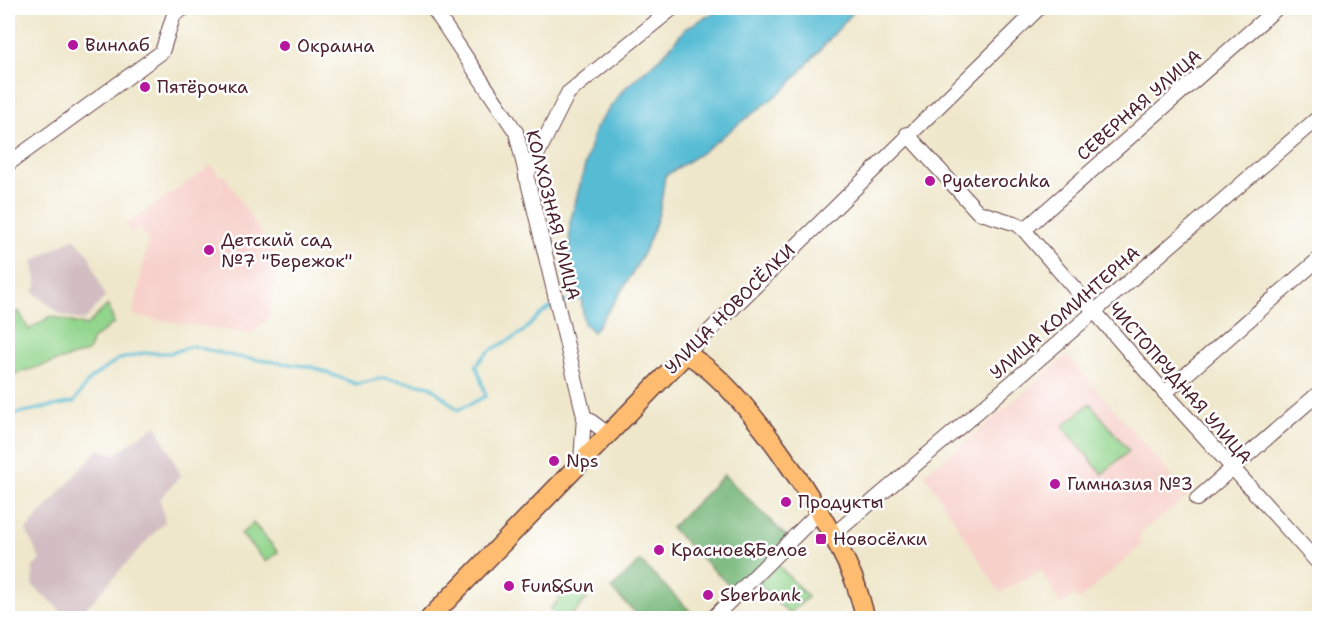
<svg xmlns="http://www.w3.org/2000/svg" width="1327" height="626" font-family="'Shantell Sans',sans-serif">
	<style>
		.built { fill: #f7d0ca }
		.industrial { fill: #d2bec2 }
		.green { fill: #92d58d; stroke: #6e7a5c; stroke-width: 1.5 }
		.forest { fill: #75b678; stroke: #606a52; stroke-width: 1.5 }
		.water { fill: #56bcd4; stroke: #506e80; stroke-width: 1.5 }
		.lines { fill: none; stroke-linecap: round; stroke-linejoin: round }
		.stream { stroke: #56bcd4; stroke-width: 3 }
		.minor-casing { stroke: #633d43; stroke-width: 16 }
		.major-casing { stroke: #633d43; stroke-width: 21 }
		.minor { stroke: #fff; stroke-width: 14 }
		.major { stroke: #fdbc70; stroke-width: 18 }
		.poi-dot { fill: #b5179e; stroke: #fff; stroke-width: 2 }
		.labels { text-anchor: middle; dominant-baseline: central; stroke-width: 5; stroke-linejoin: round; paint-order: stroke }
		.poi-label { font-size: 18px; fill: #4a1f2b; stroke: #fff; text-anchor: start }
		.street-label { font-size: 18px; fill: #4a1f2b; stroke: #fff }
	</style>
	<rect width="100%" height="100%" fill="#fff"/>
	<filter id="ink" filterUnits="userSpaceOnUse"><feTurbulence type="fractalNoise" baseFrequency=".0167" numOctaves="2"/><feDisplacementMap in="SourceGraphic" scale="12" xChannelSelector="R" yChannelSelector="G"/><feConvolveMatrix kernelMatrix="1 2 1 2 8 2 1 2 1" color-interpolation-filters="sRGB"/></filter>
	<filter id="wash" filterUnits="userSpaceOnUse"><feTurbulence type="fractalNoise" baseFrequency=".008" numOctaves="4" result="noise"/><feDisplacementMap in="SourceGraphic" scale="24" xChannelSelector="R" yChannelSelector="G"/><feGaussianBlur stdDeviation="1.35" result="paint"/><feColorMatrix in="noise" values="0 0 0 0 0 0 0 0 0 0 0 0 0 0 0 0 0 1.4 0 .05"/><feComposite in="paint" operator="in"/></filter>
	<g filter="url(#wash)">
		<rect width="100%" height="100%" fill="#efe7cb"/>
		<g class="built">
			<polygon points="212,165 219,176 224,175 279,261 268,319 251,334 133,316 148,240 140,229 132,233 125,225"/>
			<polygon points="1067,355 1189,496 1142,531 1139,541 1142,545 1079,600 1075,595 1061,605 1041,570 1000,593 924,473 948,457"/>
		</g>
		<g class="industrial">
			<polygon points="74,238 88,253 105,297 84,321 62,315 33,292 37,286 33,261"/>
			<polygon points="156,425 181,475 160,499 165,521 77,618 69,618 32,585 33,567 40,560 26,530 98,450 115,454"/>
		</g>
		<g class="green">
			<polygon points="108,305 114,323 93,339 88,352 8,376 8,319 19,311 29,330 51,316 86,326"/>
			<polygon points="1090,403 1129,451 1102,474 1063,426"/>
			<polygon points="253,523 278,552 266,562 241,534"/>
			<polygon points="778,565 808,597 789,614 759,583"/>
			<polygon points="573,584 588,598 569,618 561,618 550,609"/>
		</g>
		<g class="forest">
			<polygon points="724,475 788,538 735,591 671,528"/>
			<polygon points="640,561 697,618 641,618 611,589"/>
		</g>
		<path class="water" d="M722,8H857L786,88L701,153L665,176C663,188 662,201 659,213C647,256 619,296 593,332L584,323L581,298L569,265L570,222L595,128L623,90L665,53L686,28Z"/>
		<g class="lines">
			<g class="stream">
				<polyline points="561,304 583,297"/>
				<path d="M8,415L74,402L90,379L117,360L143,353H171L192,346L237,357L312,367L356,384L384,378L430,386L458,410L486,396L476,365C494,343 497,349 518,335C533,326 537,312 555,306"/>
			</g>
		</g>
	</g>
	<g filter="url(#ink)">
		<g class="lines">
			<defs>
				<g id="minor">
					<polyline points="433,8 516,132 584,416 581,462"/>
					<polyline points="907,134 978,212 1017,224 1024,230 1165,393 1320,565"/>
					<polyline points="8,164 162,52 174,14 185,8"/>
					<polyline points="526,177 568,93 673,8"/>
					<polyline points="1024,230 1277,8"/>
					<polyline points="686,354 1039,8"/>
					<polyline points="1165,393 1320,258"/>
					<polyline points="584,416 608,434"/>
					<polyline points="1197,499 1320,392"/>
					<polyline points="832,536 1058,343 1320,116"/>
					<polyline points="713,618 819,512"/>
				</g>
				<path id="major" d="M430,618L686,354C742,383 827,515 852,575C858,588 861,604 866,618"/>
			</defs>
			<use href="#minor" class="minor-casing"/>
			<use href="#major" class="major-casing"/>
			<use href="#minor" class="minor"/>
			<use href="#major" class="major"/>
		</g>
	</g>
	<g class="poi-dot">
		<circle cx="73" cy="45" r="6"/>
		<circle cx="285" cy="46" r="6"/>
		<circle cx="145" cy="87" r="6"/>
		<circle cx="930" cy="181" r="6"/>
		<circle cx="209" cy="250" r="6"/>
		<circle cx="554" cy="461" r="6"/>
		<circle cx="1055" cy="484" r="6"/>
		<circle cx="786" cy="502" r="6"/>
		<rect x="815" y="533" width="12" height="12" rx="3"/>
		<circle cx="659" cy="550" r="6"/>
		<circle cx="509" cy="586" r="6"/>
		<circle cx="708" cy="595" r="6"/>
	</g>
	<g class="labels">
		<g class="poi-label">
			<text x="85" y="45">Винлаб</text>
			<text x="297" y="46">Окраина</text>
			<text x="157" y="87">Пятёрочка</text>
			<text x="942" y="181">Pyaterochka</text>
			<text x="221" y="240">Детский сад<tspan x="221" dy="21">№7 "Бережок"</tspan></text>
			<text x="566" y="461">Nps</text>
			<text x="1067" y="484">Гимназия №3</text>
			<text x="798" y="502">Продукты</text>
			<text x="833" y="539">Новосёлки</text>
			<text x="671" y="550">Красное&amp;Белое</text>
			<text x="521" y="586">Fun&amp;Sun</text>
			<text x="720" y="595">Sberbank</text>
		</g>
		<g class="street-label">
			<text transform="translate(1139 105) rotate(-41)">СЕВЕРНАЯ УЛИЦА</text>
			<text transform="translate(553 215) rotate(76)">КОЛХОЗНАЯ УЛИЦА</text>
			<text transform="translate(730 309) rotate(-45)">УЛИЦА НОВОСЁЛКИ</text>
			<text transform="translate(1065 313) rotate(-41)">УЛИЦА КОМИНТЕРНА</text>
			<text transform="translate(1180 383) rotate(49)">ЧИСТОПРУДНАЯ УЛИЦА</text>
		</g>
	</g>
	<rect width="1327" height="626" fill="none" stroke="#fff" stroke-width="30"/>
</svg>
